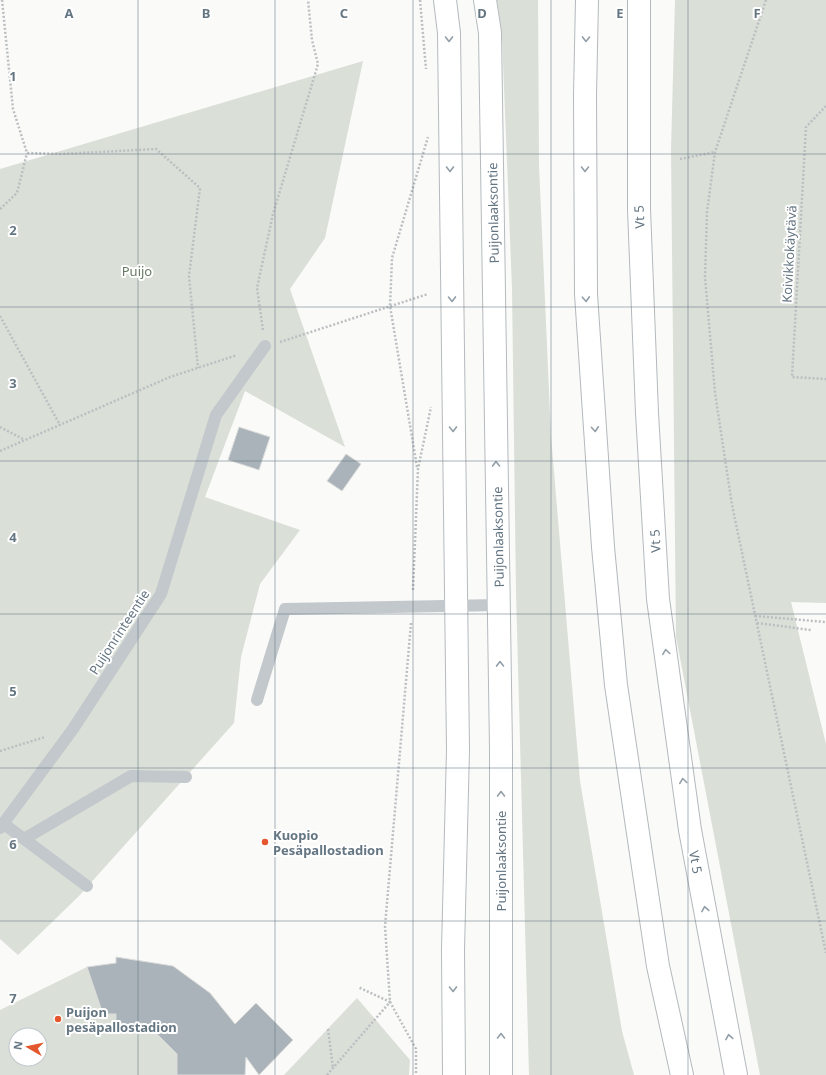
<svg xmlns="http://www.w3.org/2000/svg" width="826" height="1075" font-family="'Noto Sans',sans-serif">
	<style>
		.green { fill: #dadfd7; fill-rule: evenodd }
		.building { fill: #aab3b9; stroke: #dcdcda }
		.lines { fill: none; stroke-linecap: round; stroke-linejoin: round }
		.primary-casing { stroke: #b5babe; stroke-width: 24 }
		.highway-casing { stroke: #b4b9bd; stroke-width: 24 }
		.path { stroke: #bbbfc2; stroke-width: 2.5; stroke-dasharray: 2 2; stroke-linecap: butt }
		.lane { stroke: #c3c8cc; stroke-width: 12 }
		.primary { stroke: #fff; stroke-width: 22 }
		.highway { stroke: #fff; stroke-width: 22 }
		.oneway { stroke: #939fa8 }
		.grid { fill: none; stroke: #657683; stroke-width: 1; stroke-opacity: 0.55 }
		.poi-dot { fill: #e4572e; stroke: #fff; stroke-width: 1.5 }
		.labels { text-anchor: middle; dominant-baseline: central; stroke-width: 4; stroke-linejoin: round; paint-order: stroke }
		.street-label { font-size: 13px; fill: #657683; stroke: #fff }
		.park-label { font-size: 13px; fill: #687a64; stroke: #fff }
		.poi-label { font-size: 13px; font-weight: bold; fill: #657683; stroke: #fff; text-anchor: start }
		.grid-label { font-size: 13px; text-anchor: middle; font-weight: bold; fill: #657683; stroke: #fff; stroke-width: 4; stroke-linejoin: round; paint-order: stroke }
	</style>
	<rect width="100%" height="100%" fill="#fafaf8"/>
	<g class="green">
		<polygon points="497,0 538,0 539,165 551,436 580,781 622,1031 634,1075 529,1075 516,592 512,288 502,37"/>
		<polygon points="675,0 826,0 826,603 791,602 826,744 826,1075 760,1075 676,637 671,150"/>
		<polygon points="363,61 325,238 290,289 345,447 245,391 205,497 300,530 260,584 241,657 234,723 79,896 18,955 0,939 0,169"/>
		<path d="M87,967L103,1014H116V1023L151,1028L177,1054V1075H0V1010ZM16,1035H40V1059H16Z"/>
		<polygon points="357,998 410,1060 409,1075 284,1075"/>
	</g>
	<g class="building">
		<polygon points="239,427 270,437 259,470 228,460"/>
		<polygon points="346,454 361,464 342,491 327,481"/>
		<polygon points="116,957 173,966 210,993 235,1024 256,1003 293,1040 259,1075 246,1057 245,1075 177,1075 177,1054 151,1028 116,1023 116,1014 103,1014 87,967 116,963"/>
	</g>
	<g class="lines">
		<defs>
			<g id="primary">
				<polyline points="445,0 449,33 458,750 453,950 454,1075"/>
				<polyline points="485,0 490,33 501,749 501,1075"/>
			</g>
			<g id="highway">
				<polyline points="587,0 585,95 586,294 603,547 616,685 642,860 658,966 682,1075"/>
				<polyline points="639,0 639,209 647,413 658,599 690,830 736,1075"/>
			</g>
		</defs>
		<use href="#primary" class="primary-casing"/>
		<use href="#highway" class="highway-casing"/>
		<g class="path">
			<polyline points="2,0 13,109 27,153 62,154 156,149 200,188 189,276 198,368"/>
			<polyline points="420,0 426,69"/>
			<polyline points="766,0 715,152 707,212 705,277 715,393 732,505 826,953"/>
			<polyline points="826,106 806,127 792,377 826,379"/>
			<polyline points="680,159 715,152"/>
			<polyline points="0,209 17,193 27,153"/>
			<polyline points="0,316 60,425"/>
			<polyline points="263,330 257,288 273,214 318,64 312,40 308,0"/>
			<polyline points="280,342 428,294"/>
			<polyline points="0,427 23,439"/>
			<polyline points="0,451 170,377 237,355"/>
			<polyline points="417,467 390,306 392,258 428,137"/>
			<polyline points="413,590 418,469 431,407"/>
			<polyline points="755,616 826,622"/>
			<polyline points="411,623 385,926 390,1002 416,1049 416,1075"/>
			<polyline points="757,623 811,630"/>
			<polyline points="0,751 45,737"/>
			<polyline points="328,1029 333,1068"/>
			<polyline points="327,1075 390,1002 358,987"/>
		</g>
		<g class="lane">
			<polyline points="257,700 285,609 499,605"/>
			<polyline points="4,824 87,886"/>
			<polyline points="0,828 73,729 161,594 216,415 265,346"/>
			<polyline points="24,839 131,776 186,777"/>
		</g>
		<use href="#primary" class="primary"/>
		<use href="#highway" class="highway"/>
	</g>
	<defs><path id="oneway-chevron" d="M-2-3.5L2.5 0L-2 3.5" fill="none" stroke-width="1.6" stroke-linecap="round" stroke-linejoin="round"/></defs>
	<g class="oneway">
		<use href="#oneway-chevron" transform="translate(449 39) rotate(89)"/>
		<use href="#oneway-chevron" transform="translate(586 39) rotate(91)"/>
		<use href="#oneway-chevron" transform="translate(450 169) rotate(89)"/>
		<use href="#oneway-chevron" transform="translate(585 169) rotate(90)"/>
		<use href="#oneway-chevron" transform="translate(452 299) rotate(89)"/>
		<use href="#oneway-chevron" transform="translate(586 299) rotate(87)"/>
		<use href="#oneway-chevron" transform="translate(453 429) rotate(89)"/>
		<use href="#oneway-chevron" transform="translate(595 429) rotate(86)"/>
		<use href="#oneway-chevron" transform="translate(496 464) rotate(-91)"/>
		<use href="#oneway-chevron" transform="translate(666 652) rotate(-98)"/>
		<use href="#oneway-chevron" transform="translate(500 664) rotate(-91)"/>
		<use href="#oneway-chevron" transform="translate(683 781) rotate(-98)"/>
		<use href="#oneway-chevron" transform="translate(501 794) rotate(-90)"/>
		<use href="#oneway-chevron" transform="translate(705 909) rotate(-100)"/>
		<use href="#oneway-chevron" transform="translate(453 989) rotate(89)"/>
		<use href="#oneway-chevron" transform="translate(501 1036) rotate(-90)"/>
		<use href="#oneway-chevron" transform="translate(729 1037) rotate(-100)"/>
	</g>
	<path class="grid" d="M138,0V1075M275,0V1075M413,0V1075M551,0V1075M688,0V1075M0,154H826M0,307H826M0,461H826M0,614H826M0,768H826M0,921H826"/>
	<g class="poi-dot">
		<circle cx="265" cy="842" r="4"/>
		<circle cx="58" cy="1019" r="4"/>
	</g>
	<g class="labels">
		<g class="street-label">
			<text transform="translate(493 213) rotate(-91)">Puijonlaaksontie</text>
			<text transform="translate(639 217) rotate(-92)">Vt 5</text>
			<text transform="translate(789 254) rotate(-87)">Koivikkokäytävä</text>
			<text transform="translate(498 537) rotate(-91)">Puijonlaaksontie</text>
			<text transform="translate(655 541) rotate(-93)">Vt 5</text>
			<text transform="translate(119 632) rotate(-57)">Puijonrinteentie</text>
			<text transform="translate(501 861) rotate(-90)">Puijonlaaksontie</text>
			<text transform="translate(696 862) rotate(80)">Vt 5</text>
		</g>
		<g class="park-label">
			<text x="137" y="271">Puijo</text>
		</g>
		<g class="poi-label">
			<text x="273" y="835">Kuopio<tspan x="273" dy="15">Pesäpallostadion</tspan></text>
			<text x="66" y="1012">Puijon<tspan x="66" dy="15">pesäpallostadion</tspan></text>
		</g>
	</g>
	<g class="grid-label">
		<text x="69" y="18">A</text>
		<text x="206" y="18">B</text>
		<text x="344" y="18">C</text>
		<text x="482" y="18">D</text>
		<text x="620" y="18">E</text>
		<text x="757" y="18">F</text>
		<text x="13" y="81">1</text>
		<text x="13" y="235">2</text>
		<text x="13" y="388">3</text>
		<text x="13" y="542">4</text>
		<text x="13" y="696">5</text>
		<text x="13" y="849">6</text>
		<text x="13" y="1003">7</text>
	</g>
	<g transform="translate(28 1047) rotate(279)"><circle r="19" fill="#ffffff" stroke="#c1c8cd"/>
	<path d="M0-3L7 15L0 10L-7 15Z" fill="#e4572e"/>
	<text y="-6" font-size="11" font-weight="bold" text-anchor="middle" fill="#657683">N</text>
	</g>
</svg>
